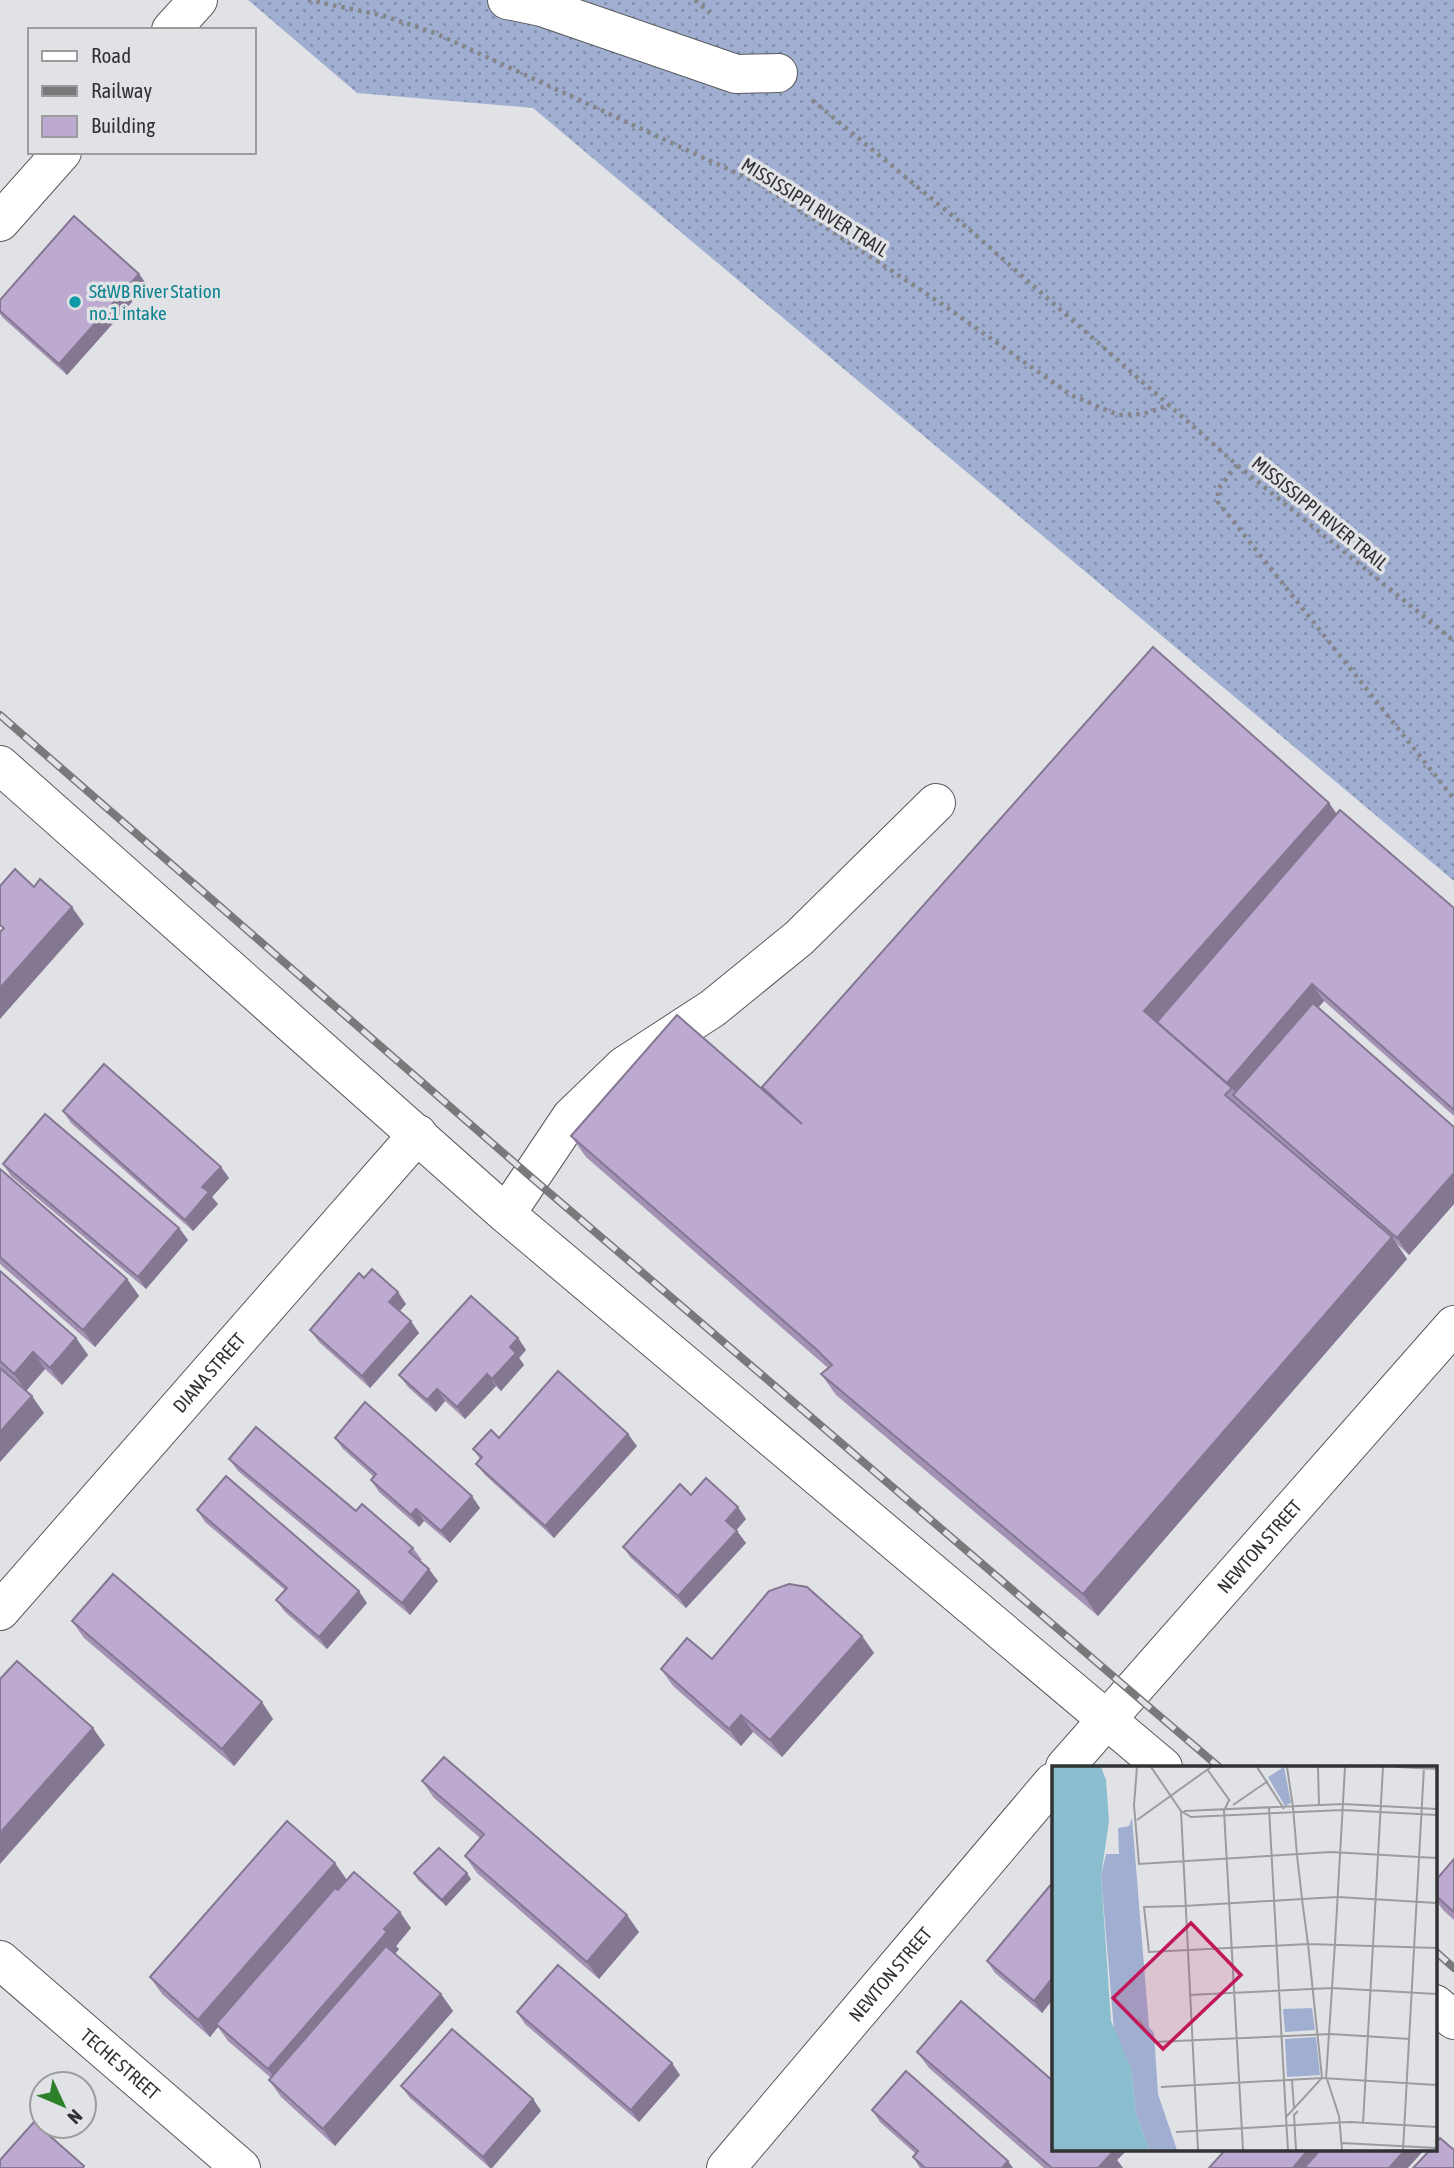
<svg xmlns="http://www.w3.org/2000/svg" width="1454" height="2168" font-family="'Asap Condensed',sans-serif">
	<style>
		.grass { fill: url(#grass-dots) }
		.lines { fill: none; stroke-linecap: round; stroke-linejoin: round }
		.minor-casing { stroke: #595a5d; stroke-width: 40 }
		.path { stroke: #858689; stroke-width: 4.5; stroke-dasharray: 3.5 5; stroke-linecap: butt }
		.minor { stroke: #fff; stroke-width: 38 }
		.rail-casing { stroke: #78797b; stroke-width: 8 }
		.rail { stroke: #e1e2e6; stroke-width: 5; stroke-dasharray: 16; stroke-linecap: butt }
		.wall { fill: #a392b4 }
		.shaded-wall { fill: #847792 }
		.building { fill: #bdaad1; stroke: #847792; stroke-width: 2 }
		.culture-dot { fill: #0f9aa8; stroke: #e1e2e6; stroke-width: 2.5 }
		.labels { text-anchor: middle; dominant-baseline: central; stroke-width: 7; stroke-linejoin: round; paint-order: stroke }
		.street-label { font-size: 19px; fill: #313233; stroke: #e1e2e6 }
		.culture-label { font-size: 19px; fill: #0d838f; stroke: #e1e2e6; text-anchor: start }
		.inset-road { fill: none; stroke: #9b9c9e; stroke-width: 2 }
		.view { fill: #c2185b; fill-opacity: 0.15; stroke: #c2185b; stroke-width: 3.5 }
		.inset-edge { fill: none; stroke: #313233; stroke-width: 3.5 }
	</style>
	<defs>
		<pattern id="grass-dots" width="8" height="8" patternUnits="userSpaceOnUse" patternTransform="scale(1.75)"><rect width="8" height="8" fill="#a0afd1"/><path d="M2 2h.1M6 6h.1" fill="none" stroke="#838faa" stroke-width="1.8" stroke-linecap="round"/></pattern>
	</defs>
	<rect width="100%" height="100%" fill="#e1e2e6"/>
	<polygon class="grass" points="248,0 1454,0 1454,881 533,108 357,93"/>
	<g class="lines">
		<defs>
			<g id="minor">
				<polyline points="507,0 542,7 736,74 778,73"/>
				<polyline points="171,30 198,0"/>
				<polyline points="0,222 62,152"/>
				<polyline points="0,765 506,1214 1163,1767"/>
				<polyline points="506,1214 571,1117 624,1066 713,1008 799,938 936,803"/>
				<path id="s1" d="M0,1611L418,1134"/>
				<path id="s2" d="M1065,1767L1454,1325"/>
				<path id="s3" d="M0,1960L241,2168"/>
				<polyline points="1435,2004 1454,2020"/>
				<path id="s4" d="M726,2168L1053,1782"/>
			</g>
		</defs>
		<use href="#minor" class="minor-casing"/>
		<g class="path">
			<polyline points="308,0 381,15 435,33 760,184 942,304 1071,395 1118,415 1143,414 1170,405"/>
			<polyline points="695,0 710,13"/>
			<polyline points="812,100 971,231 1237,465 1454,641"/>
			<polyline points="1237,465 1218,489 1218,502 1454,799"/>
		</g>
		<use href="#minor" class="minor"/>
		<defs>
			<g id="rail">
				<polyline points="0,715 531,1177 1219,1767"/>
				<polyline points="1435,1951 1454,1968"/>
			</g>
		</defs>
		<use href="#rail" class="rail-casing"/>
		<use href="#rail" class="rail"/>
	</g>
	<g class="wall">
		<polygon points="139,274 147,285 67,375 3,318 0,314 0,300"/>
		<polygon points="1329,803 1336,814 1454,908 1454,1116 1324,1001 1318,1008 1454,1127 1454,1204 1409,1255 1396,1243 1407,1259 1098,1616 836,1395 821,1374 828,1368 586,1157 571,1136 766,1093 762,1087"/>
		<polygon points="63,1111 221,1167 229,1178 212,1197 218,1204 193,1231 71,1123"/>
		<polygon points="3,1164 179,1228 188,1240 146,1289 11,1176"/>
		<polygon points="0,1169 127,1279 139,1296 95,1347 0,1264"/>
		<polygon points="0,1271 76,1338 88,1355 62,1385 45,1369 26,1391 0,1367"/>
		<polygon points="364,1278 406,1304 400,1311 419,1333 370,1388 319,1342 310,1330"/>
		<polygon points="518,1338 526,1350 519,1358 524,1365 501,1391 496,1386 465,1419 445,1401 436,1412 408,1387 399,1375"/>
		<polygon points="335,1438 480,1508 450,1543 424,1521 419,1527 379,1492 371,1480 374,1477 343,1449"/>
		<polygon points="499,1438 637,1446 554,1538 485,1475 476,1464 480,1459 473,1449"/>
		<polygon points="229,1459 356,1511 413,1548 422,1560 420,1561 438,1581 410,1615 238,1471"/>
		<polygon points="691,1495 746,1519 736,1530 746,1543 686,1608 631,1558 623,1547"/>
		<polygon points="197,1510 367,1603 327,1649 285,1612 276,1600 285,1590 205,1522"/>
		<polygon points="72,1621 273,1719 234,1766 84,1638"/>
		<polygon points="862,1636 874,1653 782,1757 753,1732 741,1746 673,1686 661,1669 712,1659"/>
		<polygon points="422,1781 639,1932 599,1979 477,1873 465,1856 480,1838 434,1798"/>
		<polygon points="1454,1859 1454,1920 1443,1910 1435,1899 1435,1881"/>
		<polygon points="414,1873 471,1879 446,1906 418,1880"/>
		<polygon points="346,1880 411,1928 396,1946 399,1949 395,1954 441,1994 453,2011 335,2146 281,2097 269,2080 271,2078 228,2041 218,2027 210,2037 162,1994 150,1977"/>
		<polygon points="1053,1882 1053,1999 1042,2013 995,1973 987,1961"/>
		<polygon points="517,2012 680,2075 639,2122 525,2024"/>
		<polygon points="917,2052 1126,2151 1117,2160 1123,2168 1044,2168 929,2068"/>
		<polygon points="401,2086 533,2099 541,2111 492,2168 490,2168 410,2098"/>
		<polygon points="872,2110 1013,2168 920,2168 913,2157 916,2154 880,2122"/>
	</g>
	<g class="shaded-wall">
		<polygon points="139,274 147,285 67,375 59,364"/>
		<polygon points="1329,803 1344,824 1163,1029 1144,1011"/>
		<polygon points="72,907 84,924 0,1019 0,988"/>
		<polygon points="1312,984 1324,1001 1240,1099 1232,1088 1227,1083"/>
		<polygon points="221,1167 229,1178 212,1197 218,1204 193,1231 185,1220 202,1187"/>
		<polygon points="1454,1173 1454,1204 1409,1255 1397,1238"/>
		<polygon points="179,1228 188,1240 146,1289 138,1277"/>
		<polygon points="1392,1237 1407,1259 1098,1616 1083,1594"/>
		<polygon points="127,1279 139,1296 95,1347 83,1330"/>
		<polygon points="398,1292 406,1304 397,1314 389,1302"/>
		<polygon points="411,1321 419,1333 370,1388 362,1376"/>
		<polygon points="76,1338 88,1355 62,1385 50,1368"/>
		<polygon points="518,1338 526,1350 519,1358 524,1365 501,1391 492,1379 510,1347"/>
		<polygon points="33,1352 45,1369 26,1391 14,1374"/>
		<polygon points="487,1374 496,1386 465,1419 457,1407"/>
		<polygon points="437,1389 445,1401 436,1412 427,1400"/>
		<polygon points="32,1396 44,1413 0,1462 0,1432"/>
		<polygon points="628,1434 637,1446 554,1538 545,1526"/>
		<polygon points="472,1496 480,1508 450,1543 441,1531"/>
		<polygon points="738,1507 746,1519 734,1533 726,1521"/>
		<polygon points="416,1509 424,1521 419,1527 411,1515"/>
		<polygon points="737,1531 746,1543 686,1608 678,1596"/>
		<polygon points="429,1569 438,1581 410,1615 402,1603"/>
		<polygon points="359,1591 367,1603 327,1649 319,1637"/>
		<polygon points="862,1636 874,1653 782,1757 770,1740"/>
		<polygon points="262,1702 273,1719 234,1766 222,1749"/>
		<polygon points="741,1715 753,1732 741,1746 729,1729"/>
		<polygon points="93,1728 105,1745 0,1864 0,1833"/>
		<polygon points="335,1863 347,1880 216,2024 218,2027 210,2037 198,2020"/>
		<polygon points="467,1873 471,1879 446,1906 442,1900"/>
		<polygon points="400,1912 411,1928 396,1946 399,1949 280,2086 268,2069"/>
		<polygon points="627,1915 639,1932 599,1979 587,1962"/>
		<polygon points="1053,1977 1053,1999 1042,2013 1034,2001"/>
		<polygon points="441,1994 453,2011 335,2146 323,2129"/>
		<polygon points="672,2063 680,2075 639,2122 631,2110"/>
		<polygon points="533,2099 541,2111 492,2168 490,2168 483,2157"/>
		<polygon points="1106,2149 1124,2149 1126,2151 1117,2160 1123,2168 1098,2168"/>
		<polygon points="1309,2149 1328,2149 1311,2168 1293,2168"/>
		<polygon points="1406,2149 1425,2149 1408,2168 1389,2168"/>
		<polygon points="1008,2161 1013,2168 1002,2168"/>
	</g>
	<g class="building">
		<polygon points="74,216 139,274 59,364 0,311 0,300"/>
		<polygon points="1153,647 1329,803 1144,1011 1232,1088 1225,1095 1392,1237 1083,1594 821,1374 832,1365 816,1349 571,1136 677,1015 802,1124 762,1087"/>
		<polygon points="1340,810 1454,908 1454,1110 1312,984 1227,1083 1157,1022"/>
		<polygon points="15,869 34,887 40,879 72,907 0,988 0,932 4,928 0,925 0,886"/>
		<polygon points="1313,1003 1454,1127 1454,1173 1397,1238 1233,1095"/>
		<polygon points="104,1064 221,1167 202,1187 209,1192 185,1220 63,1111"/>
		<polygon points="45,1114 179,1228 138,1277 3,1164"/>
		<polygon points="0,1169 127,1279 83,1330 0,1257"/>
		<polygon points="372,1269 398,1292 389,1302 411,1321 362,1376 310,1330 359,1273 364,1278"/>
		<polygon points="0,1271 76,1338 50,1368 33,1352 14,1374 0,1361"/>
		<polygon points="471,1296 518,1338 510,1347 516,1353 492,1379 487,1374 457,1407 437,1389 427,1400 399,1375"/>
		<polygon points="0,1368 32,1396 0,1432"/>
		<polygon points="558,1371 628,1434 545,1526 476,1464 482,1457 473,1449 491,1430 499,1438"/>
		<polygon points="365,1402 472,1496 441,1531 416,1509 411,1515 371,1480 376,1474 335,1438"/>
		<polygon points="256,1427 356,1511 362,1504 413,1548 409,1552 429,1569 402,1603 229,1459"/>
		<polygon points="226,1476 359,1591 319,1637 276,1600 287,1588 197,1510"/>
		<polygon points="706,1478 738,1507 726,1521 737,1531 678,1596 623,1547 680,1484 691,1495"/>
		<polygon points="113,1574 262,1702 222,1749 72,1621"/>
		<polygon points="789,1584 807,1587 862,1636 770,1740 741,1715 729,1729 661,1669 687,1638 712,1659 769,1591"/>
		<polygon points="17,1661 93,1728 0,1833 0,1679"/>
		<polygon points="444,1757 627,1915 587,1962 465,1856 484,1834 422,1781"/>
		<polygon points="287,1821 335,1863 198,2020 150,1977"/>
		<polygon points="439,1848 467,1873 442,1900 414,1873"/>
		<polygon points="1454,1859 1454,1912 1435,1895 1435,1881"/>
		<polygon points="354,1872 400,1912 384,1929 387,1932 268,2069 216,2024 335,1888 338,1890"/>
		<polygon points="1053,1882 1053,1970 1052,1972 1053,1972 1053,1977 1034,2001 987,1961"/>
		<polygon points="386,1946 441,1994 323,2129 269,2080"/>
		<polygon points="558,1965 672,2063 631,2110 517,2012"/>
		<polygon points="961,2001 1053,2081 1053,2149 1107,2149 1112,2153 1098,2168 1052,2168 917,2052"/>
		<polygon points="452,2029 533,2099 483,2157 401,2086"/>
		<polygon points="906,2071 1008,2161 1002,2168 925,2168 913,2157 918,2151 872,2110"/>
		<polygon points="34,2122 84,2166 83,2168 0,2168 0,2160"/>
		<polygon points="1440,2138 1454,2150 1454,2168 1413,2168 1431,2149 1435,2149 1435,2144"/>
		<polygon points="1226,2149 1309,2149 1293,2168 1209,2168"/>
		<polygon points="1321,2149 1406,2149 1389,2168 1304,2168"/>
	</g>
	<circle class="culture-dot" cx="75" cy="302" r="7"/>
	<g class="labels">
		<g class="street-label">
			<text transform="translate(815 207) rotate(32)">MISSISSIPPI RIVER TRAIL</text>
			<text transform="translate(1320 513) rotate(39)">MISSISSIPPI RIVER TRAIL</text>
			<text stroke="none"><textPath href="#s1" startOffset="317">DIANA STREET</textPath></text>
			<text stroke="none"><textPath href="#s2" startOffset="294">NEWTON STREET</textPath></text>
			<text stroke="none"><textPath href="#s4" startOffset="254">NEWTON STREET</textPath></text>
			<text stroke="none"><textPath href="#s3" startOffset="159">TECHE STREET</textPath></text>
		</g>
		<g class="culture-label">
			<text x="89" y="291">S&amp;WB River Station<tspan x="89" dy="22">no.1 intake</tspan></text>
		</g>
	</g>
	<g transform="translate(1052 1766)">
		<rect width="385" height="385" fill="#e1e2e6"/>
		<path d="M80,52L97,261L102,267L106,328L125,384H97L84,348L79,302L62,264L49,110L54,88H67L66,62L77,60Z" fill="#a0afd1"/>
		<path d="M260,242L263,264L233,266L231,243ZM264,271L268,309L235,311L233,273Z" fill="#a0afd1"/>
		<path d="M232,1L239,37L233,40L216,11Z" fill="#a0afd1"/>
		<path d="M0,1H49L54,14L57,55L49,110L59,255L79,302L84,348L97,384H0Z" fill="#8abecf"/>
		<path class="inset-road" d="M85,1L82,39L87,98L279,86L385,92M99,1L129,45L146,384M205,1L232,43M235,1L241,41L245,89L250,133L256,178L97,186L92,141L132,140L250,133L286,131L385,137M266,1L267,39M345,1L385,3M155,3L178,35M177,34L172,45L191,384M181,39L216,15M217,42L234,351M129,45L139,51L291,44L385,49M132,45L291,38L385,43M85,54L159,1M283,177L293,1M137,229L280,222L385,228M87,253L102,276L279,268L358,273M274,313L283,177M275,313L287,350L290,384M240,314L242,342M109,321L270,312L385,319M311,357L331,1M124,366L298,356L385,361M290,377L385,382M236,384L234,351L270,312L256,178L385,182M244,384L242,349L246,345M351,384L372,1"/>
		<path class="view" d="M139,157L189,209L111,283L61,232Z"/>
		<rect width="385" height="385" class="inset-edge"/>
	</g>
	<rect x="28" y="28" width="228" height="126" fill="#e1e2e6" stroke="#9b9c9e" stroke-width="2"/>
	<rect x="42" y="51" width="35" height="10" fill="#ffffff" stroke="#9b9c9e" stroke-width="2"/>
	<text x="91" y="63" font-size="21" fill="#313233">Road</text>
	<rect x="42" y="86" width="35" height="10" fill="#78797b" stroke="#9b9c9e" stroke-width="2"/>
	<text x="91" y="98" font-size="21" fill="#313233">Railway</text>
	<rect x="42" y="116" width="35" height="21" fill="#bdaad1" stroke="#9b9c9e" stroke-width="2"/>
	<text x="91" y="133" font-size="21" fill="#313233">Building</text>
	<g transform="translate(63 2105) rotate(134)"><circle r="33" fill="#e1e2e6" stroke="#9b9c9e" stroke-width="2"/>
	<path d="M0-5L12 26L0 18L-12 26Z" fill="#2d7f2a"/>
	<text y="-10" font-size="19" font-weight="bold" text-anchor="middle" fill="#313233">N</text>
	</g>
</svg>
